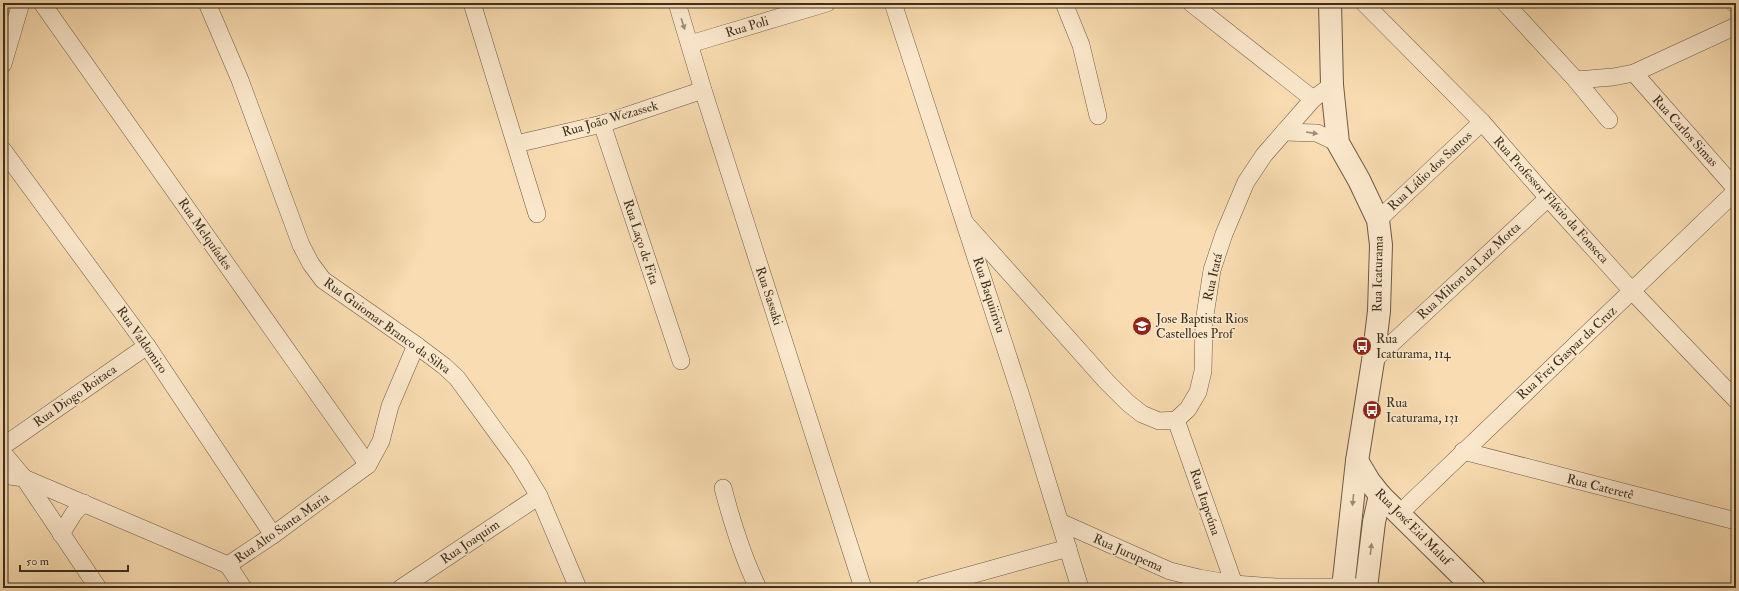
<svg xmlns="http://www.w3.org/2000/svg" width="1739" height="591" font-family="'IM FELL Double Pica',serif">
	<style>
		.lines { fill: none; stroke-linecap: round; stroke-linejoin: round }
		.minor-casing { stroke: #6c5a44; stroke-width: 18 }
		.tertiary-casing { stroke: #6c5a44; stroke-width: 24 }
		.minor { stroke: #fbe8cc; stroke-width: 17 }
		.tertiary { stroke: #fbe8cc; stroke-width: 22 }
		.oneway { fill: #9c8c76 }
		.labels { text-anchor: middle; dominant-baseline: central; stroke-width: 3; stroke-linejoin: round; paint-order: stroke }
		.street-label { font-size: 13px; fill: #3d2f1f; stroke: #fbe8cc }
		.poi-label { font-size: 13px; fill: #3d2f1f; stroke: #fbe8cc; text-anchor: start }
	</style>
	<rect width="100%" height="100%" fill="#f9dcb1"/>
	<filter id="stains"><feTurbulence type="fractalNoise" baseFrequency=".005" numOctaves="4"/><feColorMatrix values="0 0 0 0 .2 0 0 0 0 .09 0 0 0 0 .02 0 0 0 .5 -.17"/></filter>
	<radialGradient id="worn" r=".72"><stop offset=".6" stop-color="#630" stop-opacity="0"/><stop offset="1" stop-color="#630" stop-opacity=".3"/></radialGradient>
	<g class="lines">
		<defs>
			<g id="minor">
				<polyline points="42,3 368,465"/>
				<polyline points="207,3 240,80 301,245 311,264 323,280 416,345 444,366 457,378 519,463 539,496 578,588"/>
				<polyline points="472,3 537,214"/>
				<polyline points="677,3 703,90 863,588"/>
				<polyline points="893,3 1021,396 1080,588"/>
				<polyline points="1064,3 1081,45 1098,116"/>
				<polyline points="1191,3 1313,99"/>
				<polyline points="1364,3 1482,122 1548,198 1632,291 1736,400"/>
				<polyline points="1505,3 1576,80 1613,77 1634,73 1736,26"/>
				<polyline points="1734,3 1736,4"/>
				<polyline points="690,44 827,3"/>
				<polyline points="3,64 21,3"/>
				<polyline points="1634,73 1736,189"/>
				<polyline points="1576,80 1609,120"/>
				<polyline points="602,124 681,361"/>
				<polyline points="1284,132 1317,133 1338,143"/>
				<polyline points="516,144 602,124 703,90"/>
				<polyline points="3,150 147,346 273,535"/>
				<polyline points="1378,220 1482,122"/>
				<polyline points="966,224 1106,381 1128,403 1142,414 1159,421 1176,420 1188,409 1198,392 1203,371 1204,322 1212,270 1224,234 1246,182 1264,155 1313,99 1332,85"/>
				<polyline points="1373,361 1548,198"/>
				<polyline points="1176,420 1234,584"/>
				<polyline points="3,446 147,346"/>
				<polyline points="1463,451 1736,521"/>
				<polyline points="3,453 24,478 98,588"/>
				<polyline points="3,475 24,478 228,565 273,535 368,465 381,441 390,406 416,345"/>
				<path d="M723,488C732,522 742,556 758,588"/>
				<polyline points="1399,514 1736,191"/>
				<polyline points="1060,522 1170,571 1199,578 1234,584 1276,587 1356,587"/>
				<polyline points="61,534 74,513 84,503"/>
				<polyline points="228,565 243,588"/>
				<polyline points="401,588 539,496"/>
				<polyline points="924,588 1068,548"/>
			</g>
			<g id="tertiary">
				<polyline points="1330,3 1332,85 1338,143 1359,180 1378,220 1381,245 1379,311 1373,361 1357,461 1343,588"/>
				<polyline points="1357,461 1369,481 1380,495 1474,588"/>
				<polyline points="1366,588 1374,522 1380,495"/>
			</g>
		</defs>
		<use href="#minor" class="minor-casing"/>
		<use href="#tertiary" class="tertiary-casing"/>
		<use href="#minor" class="minor"/>
		<use href="#tertiary" class="tertiary"/>
	</g>
	<defs><path id="oneway-solid" d="M-6-.8H1V-3.2L6.5 0L1 3.2V.8H-6Z"/></defs>
	<g class="oneway">
		<use href="#oneway-solid" transform="translate(683 24) rotate(72)"/>
		<use href="#oneway-solid" transform="translate(1312 133) rotate(9)"/>
		<use href="#oneway-solid" transform="translate(1353 500) rotate(96)"/>
		<use href="#oneway-solid" transform="translate(1371 549) rotate(-83)"/>
	</g>
	<defs>
		<symbol id="school-disc" viewBox="-11 -11 22 22"><circle r="9.5" fill="#8f2418" stroke="#fbe8cc"/><path d="M0-5L7-2L0 1L-7-2ZM-4 1L0 2.5L4 1V4Q0 6-4 4Z" fill="#fff"/></symbol>
		<symbol id="bus-disc" viewBox="-11 -11 22 22"><circle r="9.5" fill="#8f2418" stroke="#fbe8cc"/><path d="M-5-6H5V4H4V6H2V4H-2V6H-4V4H-5ZM-3.5-4V0h7V-4ZM-3.5 1.2v1.5H-2V1.2ZM2 1.2v1.5H3.5V1.2Z" fill="#fff"/></symbol>
	</defs>
	<g fill-rule="evenodd">
		<use href="#school-disc" x="1131" y="315" width="22" height="22"/>
		<use href="#bus-disc" x="1351" y="335" width="22" height="22"/>
		<use href="#bus-disc" x="1361" y="399" width="22" height="22"/>
	</g>
	<g class="labels">
		<g class="street-label">
			<text transform="translate(747 27) rotate(-17)">Rua Poli</text>
			<text transform="translate(610 119) rotate(-16)">Rua João Wezassek</text>
			<text transform="translate(1685 131) rotate(48)">Rua Carlos Simas</text>
			<text transform="translate(1430 171) rotate(-43)">Rua Lídio dos Santos</text>
			<text transform="translate(1551 200) rotate(48)">Rua Professor Flávio da Fonseca</text>
			<text transform="translate(205 234) rotate(55)">Rua Melquíades</text>
			<text transform="translate(641 242) rotate(72)">Rua Laço de Fita</text>
			<text transform="translate(1469 271) rotate(-43)">Rua Milton da Luz Motta</text>
			<text transform="translate(1378 274) rotate(-89)">Rua Icaturama</text>
			<text transform="translate(1213 277) rotate(-77)">Rua Itatá</text>
			<text transform="translate(989 295) rotate(72)">Rua Baquiirivu</text>
			<text transform="translate(769 296) rotate(72)">Rua Sassaki</text>
			<text transform="translate(387 326) rotate(36)">Rua Guiomar Branco da Silva</text>
			<text transform="translate(142 340) rotate(55)">Rua Valdomiro</text>
			<text transform="translate(1567 353) rotate(-43)">Rua Frei Gaspar da Cruz</text>
			<text transform="translate(75 396) rotate(-35)">Rua Diogo Boitaca</text>
			<text transform="translate(1600 487) rotate(14)">Rua Cateretê</text>
			<text transform="translate(1205 502) rotate(71)">Rua Itapeúna</text>
			<text transform="translate(1413 527) rotate(45)">Rua José Eid Maluf</text>
			<text transform="translate(282 528) rotate(-35)">Rua Alto Santa Maria</text>
			<text transform="translate(470 542) rotate(-34)">Rua Joaquim</text>
			<text transform="translate(1128 553) rotate(24)">Rua Jurupema</text>
		</g>
		<g class="poi-label">
			<text x="1156" y="319">Jose Baptista Rios<tspan x="1156" dy="15">Castelloes Prof</tspan></text>
			<text x="1376" y="339">Rua<tspan x="1376" dy="15">Icaturama, 114</tspan></text>
			<text x="1386" y="403">Rua<tspan x="1386" dy="15">Icaturama, 131</tspan></text>
		</g>
	</g>
	<rect width="1739" height="591" fill="none" stroke="#f9dcb1" stroke-width="16"/>
	<rect x="4" y="4" width="1731" height="583" fill="none" stroke="#3d2f1f" stroke-width="2"/>
	<rect x="8" y="8" width="1723" height="575" fill="none" stroke="#3d2f1f"/>
	<path d="M20 565v6h108v-6" fill="none" stroke="#3d2f1f" stroke-width="2"/>
	<text x="26" y="565" font-size="12" fill="#3d2f1f" stroke="#fbe8cc" stroke-width="3" paint-order="stroke">50 m</text>
	<rect width="100%" height="100%" filter="url(#stains)"/>
	<rect width="100%" height="100%" fill="url(#worn)"/>
</svg>
